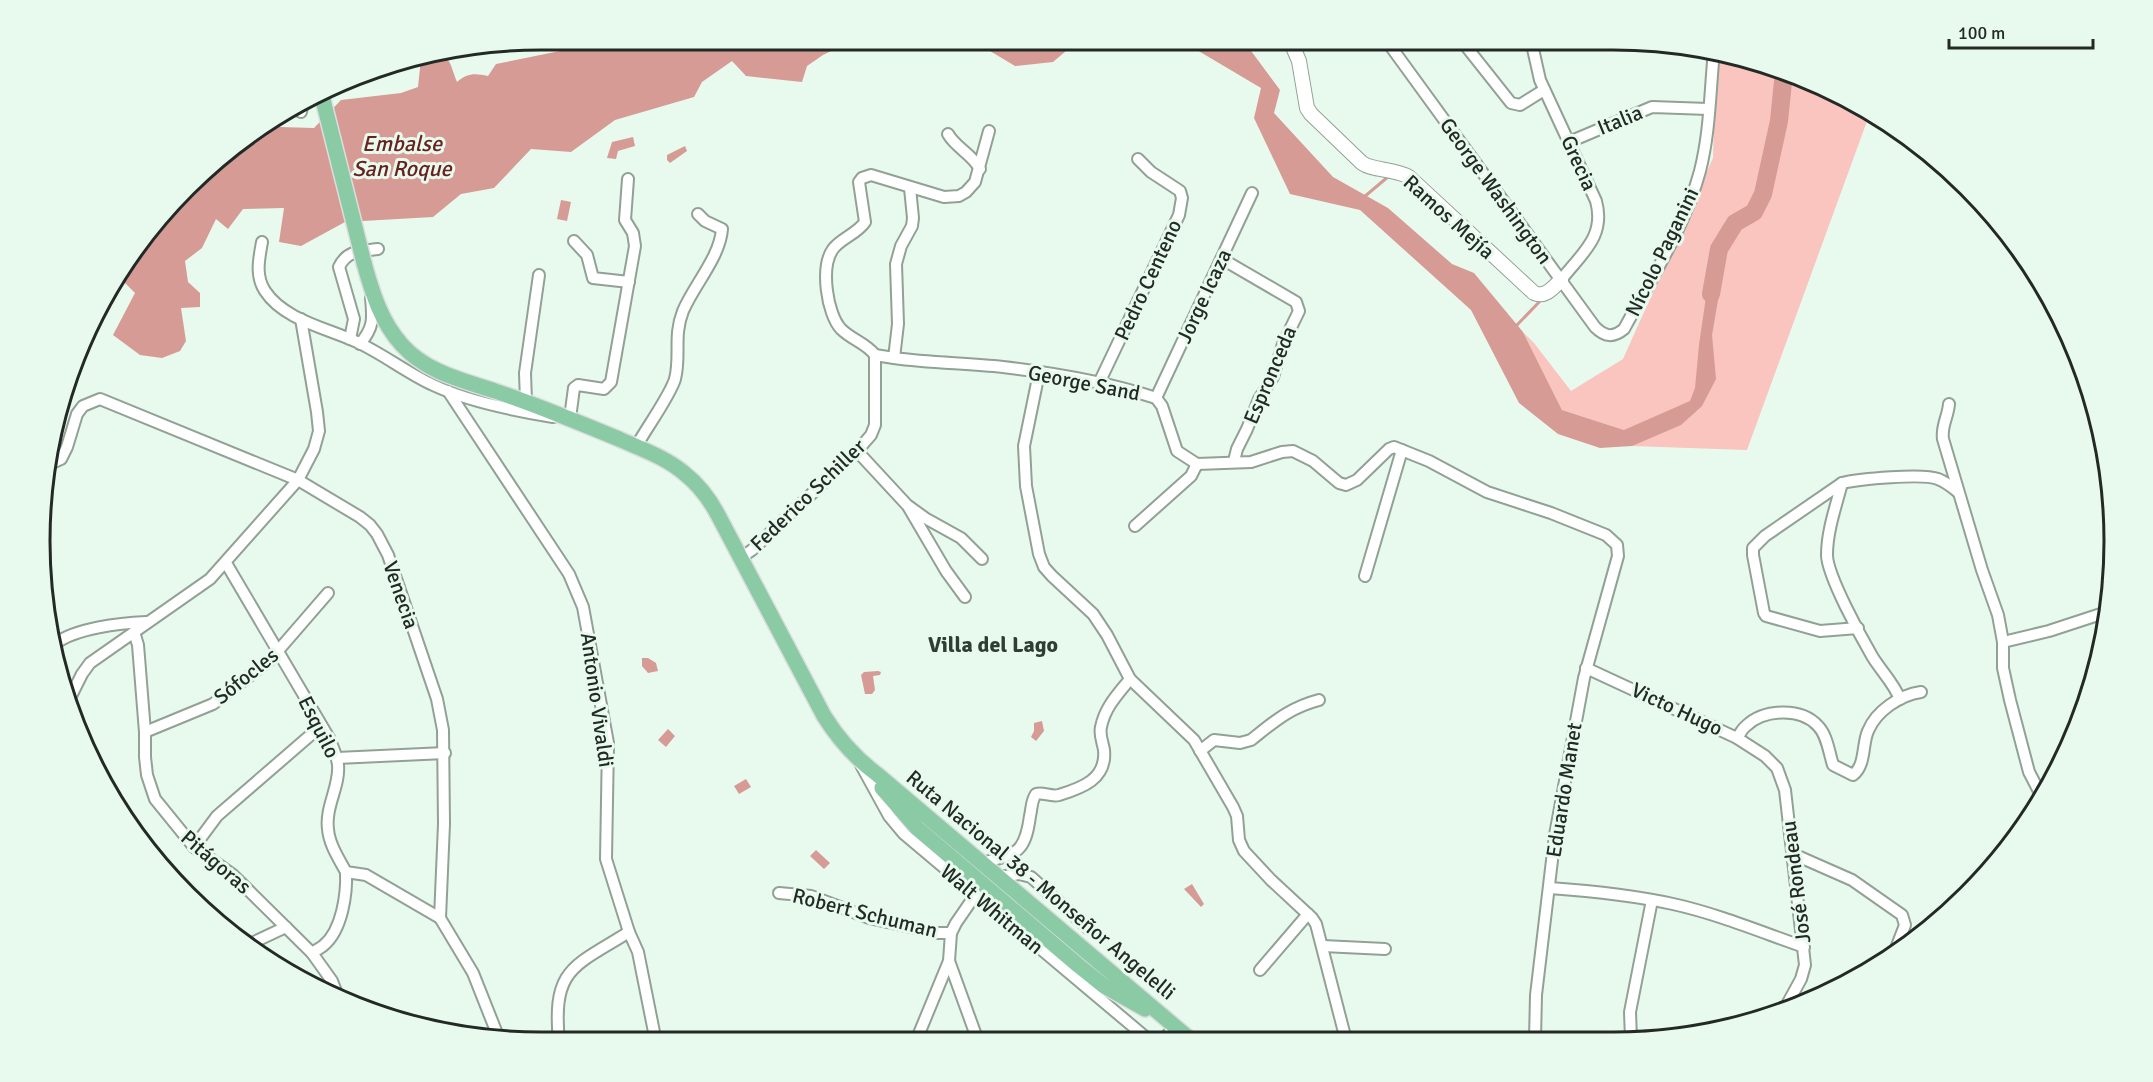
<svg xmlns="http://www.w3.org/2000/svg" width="2153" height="1082" font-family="Signika,sans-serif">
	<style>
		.green { fill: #fac4bf }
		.water { fill: #d69b95 }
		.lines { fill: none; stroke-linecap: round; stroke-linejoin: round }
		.stream { stroke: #d69b95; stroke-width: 3 }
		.river { stroke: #d69b95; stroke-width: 18 }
		.street-casing { stroke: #91a195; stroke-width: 14 }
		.secondary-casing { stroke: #91a195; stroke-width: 16 }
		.primary-casing { stroke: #dcdddc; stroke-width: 18 }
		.street { stroke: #fff; stroke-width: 10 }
		.secondary { stroke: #fff; stroke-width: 14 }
		.primary { stroke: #8acba5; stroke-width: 15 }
		.primary-bridge-casing { stroke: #dcdddc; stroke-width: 18; stroke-linecap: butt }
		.primary-bridge { stroke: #8acba5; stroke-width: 15 }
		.labels { text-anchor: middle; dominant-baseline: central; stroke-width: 6; stroke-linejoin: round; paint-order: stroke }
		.street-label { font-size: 21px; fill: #232a25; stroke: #e8faed }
		.water-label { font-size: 22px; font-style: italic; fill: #67211f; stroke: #e8faed }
		.neighbourhood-label { font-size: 22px; font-weight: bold; fill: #2f3e33; stroke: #e8faed }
		.rim { fill: none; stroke: #232a25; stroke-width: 3 }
	</style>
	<rect width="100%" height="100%" fill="#e8faed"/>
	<polygon class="green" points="1716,52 1742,56 1834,91 1870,113 1747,450 1632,446 1624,430 1562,410 1523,332 1534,343 1571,391 1623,359 1713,158"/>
	<g class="water">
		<path d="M572,39H855L823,55L807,66L802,82L746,76L732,61L702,82L694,97L615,120L571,152L531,149L494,188L461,194L433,217L345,222L301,246L279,242L284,208L243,209L228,229L216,219L202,248L185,261L188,282L200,293V307L181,308L186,341L180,351L162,358L140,355L113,335L135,293L117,275L123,262L235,143L272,123L280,127L314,128L341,100L401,93L418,87L421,59C451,54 447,55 457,82C467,73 475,73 488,76L496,64L560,51Z"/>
		<polygon points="970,39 1079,40 1053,62 1015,66"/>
		<polygon points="1180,40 1243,40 1280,90 1274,113 1333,177 1388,208 1452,264 1474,273 1523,332 1562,410 1624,430 1690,401 1695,388 1699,345 1710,269 1723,271 1712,335 1716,379 1702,406 1681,425 1632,446 1600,448 1558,434 1519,403 1471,310 1360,210 1290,194 1254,118 1261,88"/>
		<polygon points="633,137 635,146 618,151 616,159 607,158 612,142"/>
		<polygon points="685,146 687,151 670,163 667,160 667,155"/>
		<polygon points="561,200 571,202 567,221 557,219"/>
		<polygon points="642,658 648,658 656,663 658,671 648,673 642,666"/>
		<polygon points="878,671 881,672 880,675 873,676 875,690 872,694 865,694 861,675 864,672"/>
		<polygon points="1042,721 1044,731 1036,741 1031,737 1034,731 1034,723"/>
		<polygon points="668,729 675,736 666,747 658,740"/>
		<polygon points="746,779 751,787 739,794 734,786"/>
		<polygon points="816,850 830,863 824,869 810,856"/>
		<polygon points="1192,884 1204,904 1201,907 1184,889"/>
	</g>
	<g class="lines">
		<g class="stream">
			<polyline points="1364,197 1389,176"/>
			<polyline points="1517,325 1543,298"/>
		</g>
		<polyline class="river" points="1711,294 1719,249 1735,223 1754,212 1763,194 1779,121 1784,72"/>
		<defs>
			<g id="street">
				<path d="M1386,40L1595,327C1605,337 1613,338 1624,329C1651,279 1685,227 1700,171C1710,132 1710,91 1714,51"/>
				<polyline points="1461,40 1511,103 1520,105 1544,90"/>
				<path d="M1531,40L1540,80L1596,201C1606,237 1581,254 1561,280"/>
				<polyline points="301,112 302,107"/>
				<path d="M948,134C956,148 972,154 980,169"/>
				<polyline points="1569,142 1652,107 1708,109"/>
				<polyline points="574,241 587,255 593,278 629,282"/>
				<path d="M262,242C259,259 255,276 265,291C284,320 327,328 357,342C383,354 407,373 433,385C467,401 516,411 553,417"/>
				<polyline points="1222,259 1296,302 1299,311 1283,344 1273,377 1259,399 1247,429 1237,449 1234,461"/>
				<path d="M350,339L354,319L339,267C347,250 361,251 378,249"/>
				<path d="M360,344C374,327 373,319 371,298"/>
				<path d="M875,355C866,343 852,340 841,329C827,314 820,267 833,249C841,238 857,234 865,222L859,182L862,178L871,175L944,197L959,196L966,192L975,182L989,131"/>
				<polyline points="875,355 894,358 898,324 896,264 901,246 912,226 913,218 910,188"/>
				<path d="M894,358C930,363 967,363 1003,367C1054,373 1107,382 1156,398L1162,406L1177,451L1197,464L1251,462L1282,452L1293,451L1313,461L1339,483L1346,485L1357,480L1389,449L1394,447L1429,461L1487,492L1551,513L1606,535L1617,545L1618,556L1584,678L1555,835L1536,995L1535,1039"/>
				<polyline points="1039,373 1024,446 1026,486 1039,554 1044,567 1052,576 1093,614 1107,635 1130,679 1194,740 1233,807 1237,816 1239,840 1244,851 1271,880 1312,918 1316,924 1346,1040"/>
				<polyline points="1099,383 1179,215 1182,198 1180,191 1151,172 1138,159"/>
				<polyline points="448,391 569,574 583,607 608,743 606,859 629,932 638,952 656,1042"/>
				<polyline points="1156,398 1252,193"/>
				<polyline points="526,401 525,373 539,275"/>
				<path d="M1949,404C1948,417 1941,426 1943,439L1982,570L1998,615L2003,642V668L2010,700L2029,772L2041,795"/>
				<polyline points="570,418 574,388 578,385 604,389 611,382 635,246 633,233 625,220 628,179"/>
				<path d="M636,447C645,430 670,396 675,379C681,356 673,336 683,311C694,285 720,257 722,229L705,221L698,214"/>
				<polyline points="857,451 907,505 925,518 961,538 982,559"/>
				<polyline points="48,465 61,459 67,447 77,414 83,406 100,399 298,480 360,517 370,525 377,534 388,555 437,699 443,730 444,824 440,918 473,973 500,1041"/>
				<path d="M1842,483C1836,506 1827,531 1827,555C1827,575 1861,637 1872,656C1881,671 1893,682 1900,699"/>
				<polyline points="909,508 946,571 965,597"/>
				<polyline points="1135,526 1191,476 1197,464"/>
				<polyline points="742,557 752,550 857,451 871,435 875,425 875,355"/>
				<path d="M226,563L329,738C332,746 337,755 338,765C340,786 325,807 328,829C329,844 339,859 346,872L366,875L440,918"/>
				<polyline points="1365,576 1402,450"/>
				<path d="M1858,628L1820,631L1766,616L1764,613L1753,555V548L1765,536L1842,483C1859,479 1923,473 1938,479C1946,482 1952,487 1958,492"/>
				<polyline points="134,632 138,645 145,732 145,757 147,775 155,799 194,847 233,875 312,953 332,981 339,999"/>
				<polyline points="2003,642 2049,631 2107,612"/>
				<path d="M55,644C75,628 121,623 146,622"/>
				<polyline points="1586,668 1737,738 1765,756 1777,768 1785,790 1805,965 1801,979 1784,1010"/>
				<polyline points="71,696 82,674 90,663 210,579 298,480 314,449 319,431 317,412 301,319"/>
				<polyline points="145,732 213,704 270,660 328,593"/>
				<path d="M1737,738C1740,734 1742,729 1746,726C1764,709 1801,707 1818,726C1827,735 1829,752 1833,765L1853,775C1866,765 1862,744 1868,731C1876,711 1900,695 1921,692"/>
				<path d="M1200,751L1214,740L1240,743L1251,740C1275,721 1289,708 1319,700"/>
				<polyline points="337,758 445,753"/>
				<polyline points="861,765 889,816 904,834 1149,1040"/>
				<polyline points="194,847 217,816 321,726"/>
				<polyline points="1793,854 1852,880 1902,915 1905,925 1893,956"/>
				<path d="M982,863C1016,854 1025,854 1030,816C1032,808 1031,801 1036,794C1044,792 1050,797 1059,795C1082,788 1107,779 1104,750C1103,743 1099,735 1101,727C1105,707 1118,694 1130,679"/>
				<polyline points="999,877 1019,874 1031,877 1089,929"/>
				<path d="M1550,888C1591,891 1632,895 1673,904C1718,914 1761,932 1804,947"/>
				<polyline points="779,893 811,896 869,918 938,933 951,933"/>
				<polyline points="252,943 286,927"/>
				<polyline points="1323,946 1385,949"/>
				<path d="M312,953C316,950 321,948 324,945C342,930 347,894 346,872"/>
				<polyline points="949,961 978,1041"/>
				<polyline points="1260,970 1308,914"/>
				<polyline points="1631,1039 1630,1012 1652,900"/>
				<polyline points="1163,1040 1171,1031"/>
				<polyline points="916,1041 949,961 951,933 956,923 978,891"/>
				<path d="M559,1042C552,968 573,967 629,932"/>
			</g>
			<path id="secondary" d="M1290,40L1299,61L1307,108L1311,114L1362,163C1373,171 1394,168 1409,177L1534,293C1545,298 1553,288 1561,280"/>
			<g id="primary">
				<path d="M364,263C372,292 381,322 402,345C426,372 462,380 495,391C537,405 578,422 619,439C641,449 665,457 684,473C698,484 709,498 718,515L824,716C839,740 855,758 878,775L1191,1040"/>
				<polyline points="882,788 917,828 1079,966 1104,986 1145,1009"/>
			</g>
		</defs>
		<use href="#street" class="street-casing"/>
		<use href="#secondary" class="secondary-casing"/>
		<use href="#primary" class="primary-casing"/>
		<use href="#street" class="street"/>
		<use href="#secondary" class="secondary"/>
		<use href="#primary" class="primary"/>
		<defs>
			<polyline id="primary-bridge" points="322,96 364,263"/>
		</defs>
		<use href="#primary-bridge" class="primary-bridge-casing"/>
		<use href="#primary-bridge" class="primary-bridge"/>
	</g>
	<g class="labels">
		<g class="street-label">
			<text transform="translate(1620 120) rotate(-22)">Italia</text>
			<text transform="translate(1579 163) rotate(66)">Grecia</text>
			<text transform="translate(1496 191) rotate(54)">George Washington</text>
			<text transform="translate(1449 217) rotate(42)">Ramos Mejía</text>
			<text transform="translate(1662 252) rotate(-64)">Nícolo Paganini</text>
			<text transform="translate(1148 280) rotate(-65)">Pedro Centeno</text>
			<text transform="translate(1204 296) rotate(-65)">Jorge Icaza</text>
			<text transform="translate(1270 375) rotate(-67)">Espronceda</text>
			<text transform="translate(1084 383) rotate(11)">George Sand</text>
			<text transform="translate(808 495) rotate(-44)">Federico Schiller</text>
			<text transform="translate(401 595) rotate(71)">Venecia</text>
			<text transform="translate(246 676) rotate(-39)">Sófocles</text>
			<text transform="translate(597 700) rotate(82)">Antonio Vivaldi</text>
			<text transform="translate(1677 709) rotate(25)">Victo Hugo</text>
			<text transform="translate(319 727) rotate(63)">Esquilo</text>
			<text transform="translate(1564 790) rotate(-81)">Eduardo Manet</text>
			<text transform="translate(216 862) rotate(41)">Pitágoras</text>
			<text transform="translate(1796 882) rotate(-97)">José Rondeau</text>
			<text transform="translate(1041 885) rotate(40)">Ruta Nacional 38 - Monseñor Angelelli</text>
			<text transform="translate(992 909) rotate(40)">Walt Whitman</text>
			<text transform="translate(865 913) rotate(14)">Robert Schuman</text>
		</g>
		<g class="water-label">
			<text x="402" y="143">Embalse<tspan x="402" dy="25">San Roque</tspan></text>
		</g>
		<g class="neighbourhood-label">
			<text x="993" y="644">Villa del Lago</text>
		</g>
	</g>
	<path d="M0 0H2153V1082H0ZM541 50H1613A491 491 0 0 1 2104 541V541A491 491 0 0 1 1613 1032H541A491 491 0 0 1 50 541V541A491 491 0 0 1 541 50Z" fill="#e8faed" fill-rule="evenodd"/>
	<path class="rim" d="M541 50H1613A491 491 0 0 1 2104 541V541A491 491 0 0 1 1613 1032H541A491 491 0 0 1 50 541V541A491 491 0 0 1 541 50Z"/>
	<path d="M1949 39v9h144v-9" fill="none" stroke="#232a25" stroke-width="3"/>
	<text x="1958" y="39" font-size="18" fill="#232a25" stroke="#e8faed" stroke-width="4.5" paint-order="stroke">100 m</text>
</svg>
